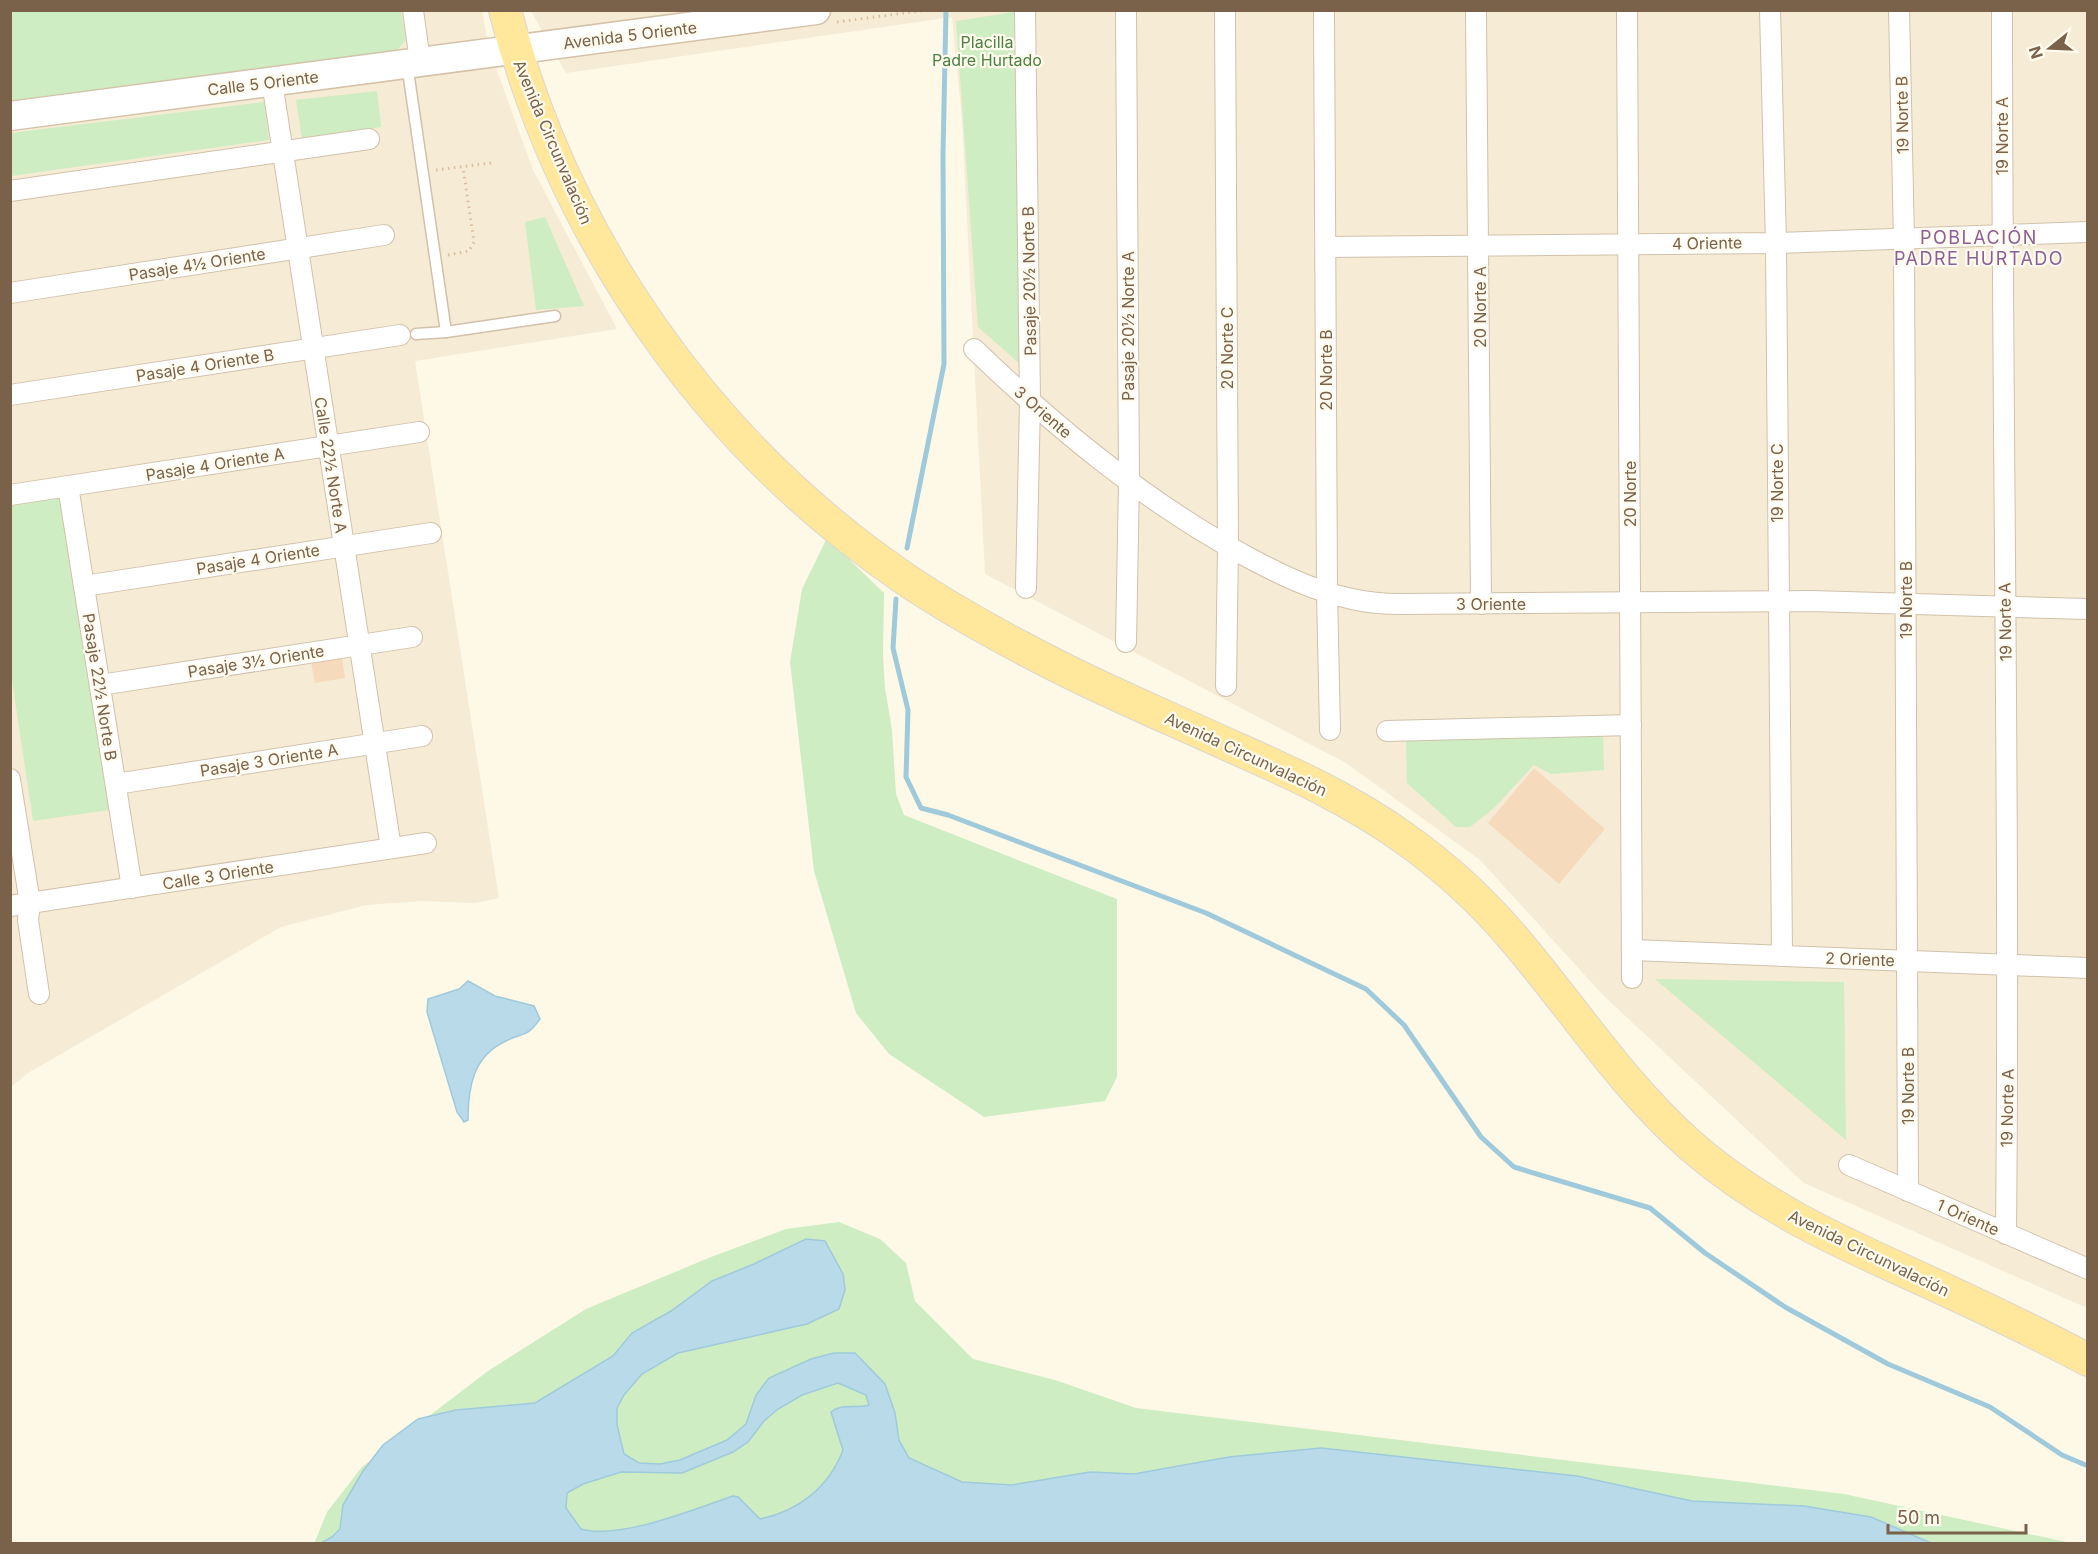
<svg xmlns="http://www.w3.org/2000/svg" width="2098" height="1554" font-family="Inter,sans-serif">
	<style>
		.residential { fill: #f6ebd4 }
		.green { fill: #ceedc3 }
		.water { fill: #b9dbe9; stroke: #9fcadc; stroke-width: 1.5; fill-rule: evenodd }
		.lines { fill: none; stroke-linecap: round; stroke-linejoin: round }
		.stream { stroke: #9fcadc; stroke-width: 5 }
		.building { fill: #f5dbbc }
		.lane-casing { stroke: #d1c1ab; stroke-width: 13 }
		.street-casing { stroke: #d1c1ab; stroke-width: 22 }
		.secondary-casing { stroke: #d4c2a8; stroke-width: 31 }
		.primary-casing { stroke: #dcd6d0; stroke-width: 34 }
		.path { stroke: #dbbe9f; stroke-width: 3; stroke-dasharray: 1.5 4.5; stroke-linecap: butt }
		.lane { stroke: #fff; stroke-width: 10 }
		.street { stroke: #fff; stroke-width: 20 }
		.secondary { stroke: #fff; stroke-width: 28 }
		.primary { stroke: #ffe89c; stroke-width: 32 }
		.labels { text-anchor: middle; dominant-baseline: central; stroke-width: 4.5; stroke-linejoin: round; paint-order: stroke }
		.street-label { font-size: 16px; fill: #7a6149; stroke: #fffbee }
		.park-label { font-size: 16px; fill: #4a8140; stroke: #fffbee }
		.neighbourhood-label { font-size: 18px; letter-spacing: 1.5px; fill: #8c6096; stroke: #fffbee }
	</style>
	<rect width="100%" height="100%" fill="#fef8e7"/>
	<g class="residential">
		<polygon points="11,11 482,11 489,49 533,170 617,329 415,361 499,898 475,903 421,901 366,905 281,927 28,1073 11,1087"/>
		<polygon points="531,11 2087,11 2087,1308 1804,1183 1603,995 1480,860 1346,763 985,574 962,121 952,17 566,73"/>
	</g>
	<g class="green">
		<polygon points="10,11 401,11 406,40 397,50 11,105"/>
		<polygon points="1014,12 1020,364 978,327 956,21"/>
		<polygon points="377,91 381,127 302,139 296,100"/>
		<polygon points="264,102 269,140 11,176 11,133"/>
		<polygon points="545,217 584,306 536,310 525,222"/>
		<polygon points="60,495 109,810 33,821 11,674 10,503"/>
		<polygon points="827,538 884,593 883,655 885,688 892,730 896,794 904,815 1117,899 1117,1077 1105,1101 984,1117 889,1054 856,1013 814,871 790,662 802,589"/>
		<polygon points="1603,734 1604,770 1551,774 1534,765 1494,808 1470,827 1456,827 1407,783 1406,740"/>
		<polygon points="1655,979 1844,982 1846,1140"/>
		<polygon points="839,1222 880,1239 906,1263 915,1301 973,1359 1055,1380 1136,1408 1844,1494 2071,1543 314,1544 327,1512 362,1467 488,1371 586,1309 711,1257 786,1229"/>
	</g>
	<g class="water">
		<path d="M468,981L495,996L534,1006L540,1019C525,1039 525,1031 506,1041C473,1056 468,1087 468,1120L464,1122L457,1112L427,1012L428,999L459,989Z"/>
		<path d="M806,1239L825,1241L843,1274L845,1290L839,1309L807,1324L678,1353L642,1374L624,1395L617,1408V1425L624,1454L639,1463L660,1464L680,1460L727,1440L746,1424L756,1395L769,1378L811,1359L834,1353H855L885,1384L895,1413L899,1440L909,1458L962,1482L1012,1485L1090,1472L1134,1474L1229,1457L1321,1448L1577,1476L1692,1501L1804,1506L1871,1517L1931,1543H321L332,1537L340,1529L343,1505L363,1471L383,1445L418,1419L456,1410L535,1403L613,1356L632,1333L671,1311L712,1281L754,1264ZM838,1383L866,1395L869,1405C856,1409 842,1403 831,1412L843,1450C829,1487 799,1511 760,1519L738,1497L733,1496C694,1509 621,1540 581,1529L566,1508L567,1493L583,1484L621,1472L682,1473L733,1452L748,1442L764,1421L778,1409L802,1395Z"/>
	</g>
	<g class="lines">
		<g class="stream">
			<polyline points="907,548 944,364 943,154 946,10"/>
			<polyline points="896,599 893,648 908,710 906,777 921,808 948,815 1206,913 1366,989 1404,1025 1481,1137 1514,1167 1650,1208 1705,1253 1785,1307 1888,1364 1990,1407 2062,1455 2088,1466"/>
		</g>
	</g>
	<g class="building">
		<polygon points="342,658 345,678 315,683 311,663"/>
		<polygon points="1534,768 1605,829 1559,884 1488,823"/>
	</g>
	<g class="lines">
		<defs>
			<g id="lane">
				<polyline points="407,64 446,332"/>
				<polyline points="416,334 446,332 555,316"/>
			</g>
			<g id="street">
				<polyline points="413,10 420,62"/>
				<polyline points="1025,10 1030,401 1026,588"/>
				<polyline points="1225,10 1228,546 1226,686"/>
				<polyline points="1324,10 1327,593 1330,730"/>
				<polyline points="1476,10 1481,604"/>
				<polyline points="1627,10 1632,978"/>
				<polyline points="1770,10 1776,243 1782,956"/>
				<polyline points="1899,10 1904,240 1908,1191"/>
				<path d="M2002,10C2002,418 2010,826 2006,1234"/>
				<polyline points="272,82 391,848"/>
				<polyline points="10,191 369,139"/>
				<polyline points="1326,247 1776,243 2088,232"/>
				<polyline points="10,293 384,235"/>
				<path d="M974,349C1055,427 1143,500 1242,554C1277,573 1313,591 1352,599C1369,603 1385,604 1402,604L1811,601L2088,609"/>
				<polyline points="10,395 400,335"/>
				<polyline points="68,486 132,888"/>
				<polyline points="10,495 419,432"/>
				<polyline points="84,586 431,533"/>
				<polyline points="1126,642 1129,481 1126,10"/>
				<polyline points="100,685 412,637"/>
				<polyline points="1387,731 1631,725"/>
				<polyline points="10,779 30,903 28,920 39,994"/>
				<polyline points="116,784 422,736"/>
				<polyline points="10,906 426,843"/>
				<polyline points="1632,950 2088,968"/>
				<polyline points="1849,1165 2088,1269"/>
			</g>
			<polyline id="secondary" points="10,116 816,10"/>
			<path id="primary" d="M505,10C563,237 706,441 898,574C948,609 1002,638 1057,666C1114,695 1174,720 1233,747C1292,773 1351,800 1404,838C1445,867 1483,902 1515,940C1573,1008 1622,1085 1690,1145C1759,1205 1831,1238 1913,1275C1972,1302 2030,1329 2088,1360"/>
		</defs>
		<use href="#lane" class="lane-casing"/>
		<use href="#street" class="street-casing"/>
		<use href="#secondary" class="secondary-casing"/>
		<use href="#primary" class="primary-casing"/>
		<g class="path">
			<polyline points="837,22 927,10"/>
			<polyline points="436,170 492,163"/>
			<polyline points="448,255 469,251 474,242 463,167"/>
		</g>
		<use href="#lane" class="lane"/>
		<use href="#street" class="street"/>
		<use href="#secondary" class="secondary"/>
		<use href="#primary" class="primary"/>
	</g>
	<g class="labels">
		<g class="street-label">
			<text transform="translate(630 35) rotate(-7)">Avenida 5 Oriente</text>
			<text transform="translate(263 83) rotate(-7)">Calle 5 Oriente</text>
			<text transform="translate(1902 115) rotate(-91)">19 Norte B</text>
			<text transform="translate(2002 136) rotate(-90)">19 Norte A</text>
			<text transform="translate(553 142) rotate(67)">Avenida Circunvalación</text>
			<text transform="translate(1707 243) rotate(-1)">4 Oriente</text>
			<text transform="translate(197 264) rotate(-9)">Pasaje 4½ Oriente</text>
			<text transform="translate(1029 281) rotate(-91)">Pasaje 20½ Norte B</text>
			<text transform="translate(1480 307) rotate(-90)">20 Norte A</text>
			<text transform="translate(1128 326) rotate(-90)">Pasaje 20½ Norte A</text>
			<text transform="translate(1227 348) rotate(-90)">20 Norte C</text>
			<text transform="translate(205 365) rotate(-9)">Pasaje 4 Oriente B</text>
			<text transform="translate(1326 370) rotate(-90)">20 Norte B</text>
			<text transform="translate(1043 412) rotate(41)">3 Oriente</text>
			<text transform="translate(215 464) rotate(-9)">Pasaje 4 Oriente A</text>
			<text transform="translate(331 465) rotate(81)">Calle 22½ Norte A</text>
			<text transform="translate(1777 483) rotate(-90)">19 Norte C</text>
			<text transform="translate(1630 494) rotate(-90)">20 Norte</text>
			<text transform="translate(258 559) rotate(-9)">Pasaje 4 Oriente</text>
			<text transform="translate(1906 600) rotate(-90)">19 Norte B</text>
			<text x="1491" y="604">3 Oriente</text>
			<text transform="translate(2005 622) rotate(-91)">19 Norte A</text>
			<text transform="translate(256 661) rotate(-9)">Pasaje 3½ Oriente</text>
			<text transform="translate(100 687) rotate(81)">Pasaje 22½ Norte B</text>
			<text transform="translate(1246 754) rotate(25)">Avenida Circunvalación</text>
			<text transform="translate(269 760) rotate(-9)">Pasaje 3 Oriente A</text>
			<text transform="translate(218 875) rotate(-9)">Calle 3 Oriente</text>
			<text transform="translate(1860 959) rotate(2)">2 Oriente</text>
			<text transform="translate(1908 1086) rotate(-90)">19 Norte B</text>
			<text transform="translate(2007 1108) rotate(-89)">19 Norte A</text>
			<text transform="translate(1968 1217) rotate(24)">1 Oriente</text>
			<text transform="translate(1869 1253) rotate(26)">Avenida Circunvalación</text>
		</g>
		<g class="park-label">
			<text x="987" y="42">Placilla<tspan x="987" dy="18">Padre Hurtado</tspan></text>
		</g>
		<g class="neighbourhood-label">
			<text x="1979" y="237">POBLACIÓN<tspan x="1979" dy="21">PADRE HURTADO</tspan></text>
		</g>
	</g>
	<rect width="2098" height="1554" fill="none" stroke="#7a6149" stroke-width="24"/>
	<g transform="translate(2050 48) rotate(252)" stroke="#fffbee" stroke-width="4.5" paint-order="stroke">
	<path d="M0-4.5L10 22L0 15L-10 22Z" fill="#7a6149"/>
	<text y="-9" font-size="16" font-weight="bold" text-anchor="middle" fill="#7a6149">N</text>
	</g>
	<path d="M1888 1524v9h138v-9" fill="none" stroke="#7a6149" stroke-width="3"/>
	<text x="1897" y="1524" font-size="18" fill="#7a6149" stroke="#fffbee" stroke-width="4.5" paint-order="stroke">50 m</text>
</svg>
